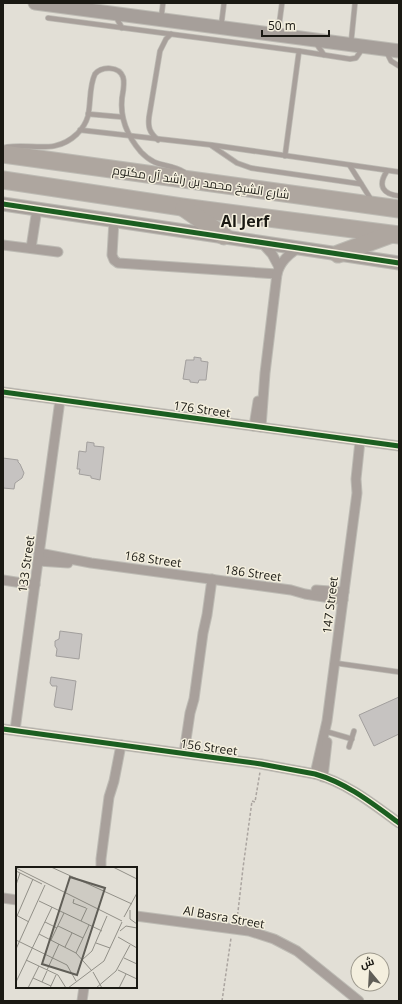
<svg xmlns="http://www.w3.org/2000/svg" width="402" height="1004" font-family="'Open Sans',Cairo,sans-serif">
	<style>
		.building { fill: #c6c3c1; stroke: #a29f9d }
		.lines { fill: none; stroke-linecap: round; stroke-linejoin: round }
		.lane-casing { stroke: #bdbbb4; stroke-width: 6 }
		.street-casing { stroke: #bdbbb4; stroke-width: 11 }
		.secondary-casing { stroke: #bdbbb4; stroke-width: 15 }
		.highway-casing { stroke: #bdbbb4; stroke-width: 19 }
		.path { stroke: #aba5a0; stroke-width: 1.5; stroke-dasharray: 3 2; stroke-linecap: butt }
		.lane { stroke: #a8a09b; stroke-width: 4.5 }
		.street { stroke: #a8a09b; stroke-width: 9 }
		.secondary { stroke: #a69f9a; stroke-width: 13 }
		.highway { stroke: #aea69f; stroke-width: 17 }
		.cycleway-casing { stroke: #f4efde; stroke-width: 8 }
		.cycleway { stroke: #1b5e20; stroke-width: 5 }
		.labels { text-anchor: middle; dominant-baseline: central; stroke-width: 3; stroke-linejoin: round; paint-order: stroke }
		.street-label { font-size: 12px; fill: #1a1913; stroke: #f4efde }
		.district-label { font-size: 16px; font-weight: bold; fill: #1a1913; stroke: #f4efde }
		.inset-road { fill: none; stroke: #929088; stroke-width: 1 }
		.view { fill: #605e57; fill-opacity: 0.15; stroke: #605e57; stroke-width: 2 }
		.inset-edge { fill: none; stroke: #1a1913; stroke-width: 2 }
	</style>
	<rect width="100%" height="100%" fill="#e2dfd6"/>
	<g class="building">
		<polygon points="194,357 201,358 201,361 208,362 206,380 199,380 198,383 190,382 190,380 183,379 186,360 194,360"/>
		<polygon points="87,442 94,443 94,446 104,447 100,480 91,478 91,476 79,474 80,469 77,469 79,451 86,452"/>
		<polygon points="3,458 18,460 18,462 20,464 24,473 22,478 15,483 14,489 3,488"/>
		<polygon points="60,631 82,634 79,659 56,656 57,649 55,646 55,641 59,639"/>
		<polygon points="51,677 76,681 72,710 55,707 54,705 57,686 52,686 50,683"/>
		<polygon points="399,697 399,734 374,746 359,715"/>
	</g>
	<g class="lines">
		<defs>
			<g id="lane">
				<polyline points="115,15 122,28"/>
				<polyline points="48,18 299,51 350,59 356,58 363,48"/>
				<polyline points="161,19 163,3"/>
				<polyline points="221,27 224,3"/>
				<polyline points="278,33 282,3"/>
				<polyline points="316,43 324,55"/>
				<polyline points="351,43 355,3"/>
				<polyline points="386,51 391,61 399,66"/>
				<polyline points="88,114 122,117"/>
				<polyline points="80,130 212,145 399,172"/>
				<path d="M158,140C149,132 148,127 149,117L160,51L166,39L171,34"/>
				<polyline points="212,146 237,163 251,168 361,184"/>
				<path d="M7,147C33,143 55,155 77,134C82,129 86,123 88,116C91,102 89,86 95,74C102,66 119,66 123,77C125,83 123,92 122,98C120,118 128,137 141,152C157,169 167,162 184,172"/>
				<polyline points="285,156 299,51"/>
				<polyline points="350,166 372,201"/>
				<path d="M387,171C377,186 383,194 399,196"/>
				<polyline points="335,663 399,672"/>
				<polyline points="328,732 352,739"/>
				<polyline points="349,747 354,731"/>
			</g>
			<g id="street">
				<polyline points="114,220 112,255 114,260 118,263 277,274"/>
				<polyline points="262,243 272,254 279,267"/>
				<polyline points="3,245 58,252"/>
				<polyline points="31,248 37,209"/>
				<polyline points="3,392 399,446"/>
				<polyline points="254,426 258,401"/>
				<path d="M261,427L265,373L277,274C280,262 288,255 298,248"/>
				<polyline points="39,553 91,563 291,590 305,594 343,600"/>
				<polyline points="38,561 68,563"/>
				<polyline points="3,580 35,585"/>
				<polyline points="316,590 344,592"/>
				<path d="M3,729L261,764L315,774C347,783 373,804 399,823"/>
				<polyline points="15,730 60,400"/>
				<polyline points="184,753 190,713 194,699 203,633 207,615 212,579"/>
				<polyline points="315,774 327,721 357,493 356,479 360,441"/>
				<polyline points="323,777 327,742"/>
				<polyline points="101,868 101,859 109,797 114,781 121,745"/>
				<polyline points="3,898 17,900"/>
				<polyline points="136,916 249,931 274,939 297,951 359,1001"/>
				<polyline points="82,1001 84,987"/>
			</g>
			<g id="secondary">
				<polyline points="35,3 399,51"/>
				<polyline points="3,204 399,263"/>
			</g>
			<g id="highway">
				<polyline points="3,154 399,209"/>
				<polyline points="3,180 182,207 399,235"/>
				<polyline points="184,208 224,236"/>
				<polyline points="338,254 389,235"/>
			</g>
		</defs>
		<use href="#lane" class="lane-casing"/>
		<use href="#street" class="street-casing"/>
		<use href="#secondary" class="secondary-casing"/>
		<use href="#highway" class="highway-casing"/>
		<g class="path">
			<polyline points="237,920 243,868 252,801 255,802 260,772"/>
			<polyline points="222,1001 231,938"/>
		</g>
		<use href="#lane" class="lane"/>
		<use href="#street" class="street"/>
		<use href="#secondary" class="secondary"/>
		<use href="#highway" class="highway"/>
		<defs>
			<g id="cycleway">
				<polyline points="3,204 399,263"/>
				<polyline points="3,392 399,446"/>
				<path d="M3,729L261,764L315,774C347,783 373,804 399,823"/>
			</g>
		</defs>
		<use href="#cycleway" class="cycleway-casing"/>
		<use href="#cycleway" class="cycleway"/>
	</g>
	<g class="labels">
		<g class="street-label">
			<text transform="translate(201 182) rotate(8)">شارع الشيخ محمد بن راشد آل مكتوم</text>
			<text transform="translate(202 409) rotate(8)">176 Street</text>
			<text transform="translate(153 559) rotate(8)">168 Street</text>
			<text transform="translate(26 564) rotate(-82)">133 Street</text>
			<text transform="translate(253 573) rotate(8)">186 Street</text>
			<text transform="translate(330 605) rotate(-83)">147 Street</text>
			<text transform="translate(209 747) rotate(8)">156 Street</text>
			<text transform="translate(224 917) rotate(10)">Al Basra Street</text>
		</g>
		<g class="district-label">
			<text x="245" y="221">Al Jerf</text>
		</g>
	</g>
	<g transform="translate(16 867)">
		<rect width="121" height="121" fill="#e2dfd6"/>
		<path class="inset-road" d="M35,0L116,37M97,0L121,12M0,1L106,54M0,4L26,17M0,18L4,6M58,32L57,36L70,41M23,34L86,64M114,43V52L121,57M0,48L13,55M1,49L17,12M108,50L121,26M65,54L71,41M29,55L41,61M42,59L67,71M104,64L110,59L121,61M23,67L60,86L76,104M102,70L121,81M0,73L51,98L60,114M35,73L48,46M80,76L94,81M49,80L56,66M0,82L29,18M60,86L73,58M108,91L121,97M10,93L42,108L50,121M66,93L76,84L91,49M31,103L43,77M102,103L121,112M77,105L86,121M17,111L35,119M0,115L36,40M26,115L31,104M12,121L23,99M34,121L40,108M52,121L88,94L106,55M80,121L100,104L114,78M103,121L110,107"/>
		<path class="view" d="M54,10L89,21L61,108L26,97Z"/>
		<rect width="121" height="121" class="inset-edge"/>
	</g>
	<rect width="402" height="1004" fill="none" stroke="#1a1913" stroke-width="8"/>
	<g transform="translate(370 972) rotate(342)"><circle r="19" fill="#f4efde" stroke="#9d998d"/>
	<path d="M0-3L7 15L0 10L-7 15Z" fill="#605e57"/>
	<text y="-6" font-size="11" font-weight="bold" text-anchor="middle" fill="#1a1913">ش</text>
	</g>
	<path d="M262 30v6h67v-6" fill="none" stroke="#1a1913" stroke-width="2"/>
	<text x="268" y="30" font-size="12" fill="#1a1913" stroke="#f4efde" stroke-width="3" paint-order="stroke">50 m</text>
</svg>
